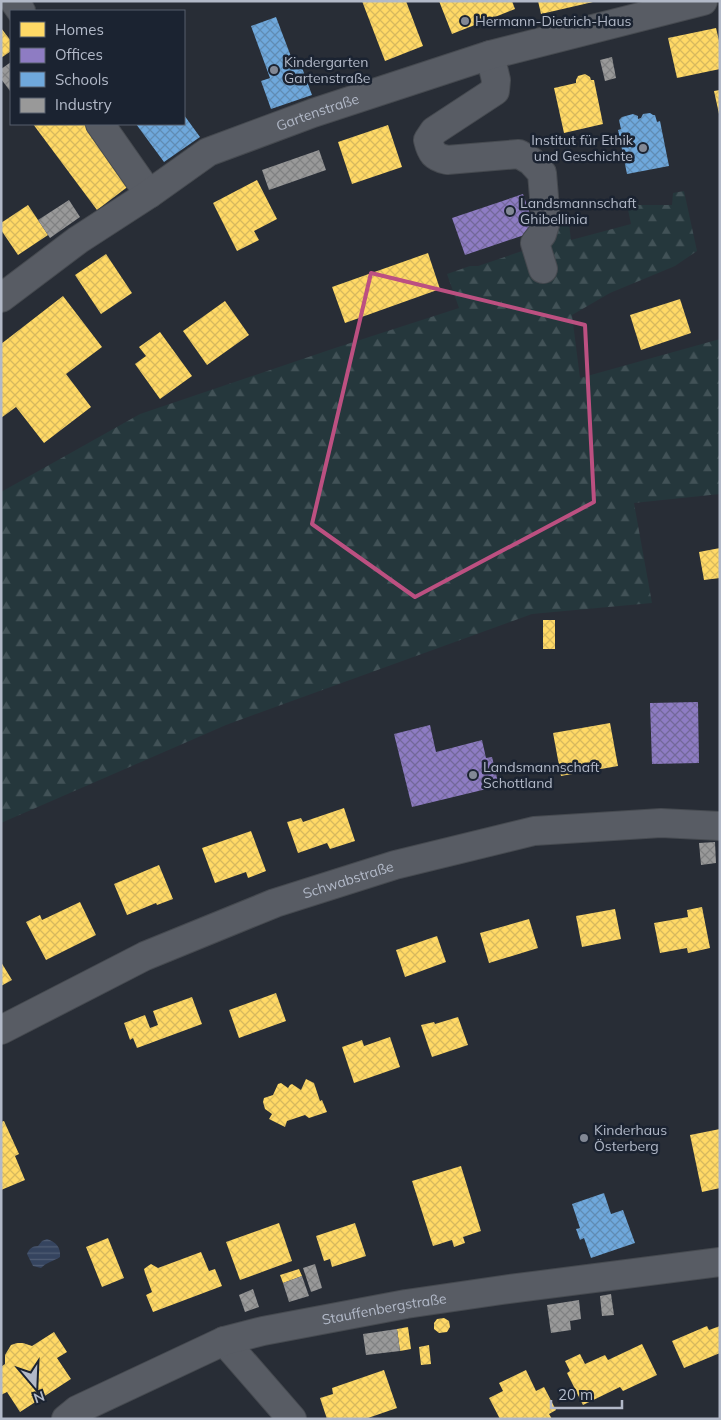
<svg xmlns="http://www.w3.org/2000/svg" width="721" height="1420" font-family="Mulish,sans-serif">
	<style>
		.forest { fill: url(#forest-firs) }
		.water { fill: url(#water-rules) }
		.homes { fill: url(#homes-cross-hatch) }
		.offices { fill: url(#offices-cross-hatch) }
		.schools { fill: url(#schools-cross-hatch) }
		.industry { fill: url(#industry-cross-hatch) }
		.lines { fill: none; stroke-linecap: round; stroke-linejoin: round }
		.minor-casing { stroke: #464a50; stroke-width: 30 }
		.minor { stroke: #585c64; stroke-width: 28 }
		.marked { fill: none; stroke: #bc5081; stroke-width: 4; stroke-linejoin: round }
		.poi-dot { fill: #828895; stroke: #1b2331; stroke-width: 2 }
		.labels { text-anchor: middle; dominant-baseline: central; stroke-width: 5; stroke-linejoin: round; paint-order: stroke }
		.poi-label { font-size: 14px; fill: #b2b9c8; stroke: #1b2331; text-anchor: start }
		.street-label { font-size: 14px; fill: #b2b9c8; stroke: #1b2331 }
	</style>
	<defs>
		<pattern id="forest-firs" width="22" height="20" patternUnits="userSpaceOnUse" patternTransform="scale(1.25)"><rect width="22" height="20" fill="#25373c"/><path d="M5 1l3.5 6h-7zM16 11l3.5 6h-7z" fill="#425257"/></pattern>
		<pattern id="water-rules" width="6" height="5" patternUnits="userSpaceOnUse" patternTransform="scale(1.25)"><rect width="6" height="5" fill="#35445f"/><path d="M0 2.5h6" fill="none" stroke="#505d74"/></pattern>
		<pattern id="homes-cross-hatch" width="8" height="8" patternUnits="userSpaceOnUse" patternTransform="scale(1.25)"><rect width="8" height="8" fill="#ffd966"/><path d="M0 0l8 8M0 8l8-8" fill="none" stroke="#d7b95e"/></pattern>
		<pattern id="offices-cross-hatch" width="8" height="8" patternUnits="userSpaceOnUse" patternTransform="scale(1.25)"><rect width="8" height="8" fill="#8e7cc3"/><path d="M0 0l8 8M0 8l8-8" fill="none" stroke="#73689a"/></pattern>
		<pattern id="schools-cross-hatch" width="8" height="8" patternUnits="userSpaceOnUse" patternTransform="scale(1.25)"><rect width="8" height="8" fill="#6fa8dc"/><path d="M0 0l8 8M0 8l8-8" fill="none" stroke="#608cb4"/></pattern>
		<pattern id="industry-cross-hatch" width="8" height="8" patternUnits="userSpaceOnUse" patternTransform="scale(1.25)"><rect width="8" height="8" fill="#999"/><path d="M0 0l8 8M0 8l8-8" fill="none" stroke="#808182"/></pattern>
	</defs>
	<rect width="100%" height="100%" fill="#282d36"/>
	<polygon class="forest" points="684,191 697,251 675,266 610,293 572,315 580,378 720,339 720,494 634,503 652,603 532,614 226,725 1,823 1,492 140,414 335,348 459,308 447,274 470,266 478,266 534,247 557,214 568,216 571,240 631,224 627,205 672,205 673,193"/>
	<path class="water" d="M47,1239C56,1242 61,1247 60,1257C54,1261 47,1262 41,1268L33,1266L27,1254C29,1249 32,1246 38,1246L42,1241Z"/>
	<g class="homes">
		<polygon points="362,1 406,1 423,46 385,61"/>
		<polygon points="439,1 512,1 515,9 452,34"/>
		<polygon points="538,1 593,1 593,2 541,14"/>
		<polygon points="1,28 11,41 11,51 1,58"/>
		<polygon points="716,28 720,45 720,69 677,78 668,38"/>
		<polygon points="585,74 590,77 591,80 594,80 603,124 564,133 554,88 576,83 576,80 578,76"/>
		<polygon points="720,90 720,114 719,114 714,91"/>
		<polygon points="33,124 84,124 130,185 97,210"/>
		<polygon points="388,125 402,167 352,184 338,142"/>
		<polygon points="257,180 277,219 254,231 259,240 237,251 213,203"/>
		<polygon points="28,205 48,235 18,255 1,230 1,223"/>
		<polygon points="428,253 440,289 345,323 332,287"/>
		<polygon points="106,254 132,293 101,314 75,275"/>
		<polygon points="63,296 102,347 66,374 91,407 44,443 16,407 1,418 1,344"/>
		<polygon points="680,299 691,333 641,350 630,315"/>
		<polygon points="225,301 249,335 207,365 183,331"/>
		<polygon points="160,332 192,376 160,399 135,364 146,356 139,347"/>
		<polygon points="720,548 720,578 704,580 699,552"/>
		<rect x="543" y="620" width="12" height="29"/>
		<polygon points="610,723 618,766 561,776 553,733"/>
		<polygon points="344,808 355,841 330,849 327,843 298,853 287,822 301,818 303,822"/>
		<polygon points="251,831 266,871 248,878 246,872 215,883 202,848"/>
		<polygon points="159,865 173,899 157,905 156,903 127,915 114,884"/>
		<polygon points="80,902 96,935 46,960 26,922 40,915 42,920"/>
		<polygon points="702,907 710,948 688,953 687,948 660,953 654,923 688,917 687,910"/>
		<polygon points="615,909 621,939 582,947 576,916"/>
		<polygon points="529,919 538,948 489,963 480,933"/>
		<polygon points="437,936 446,962 405,977 396,950"/>
		<polygon points="1,962 12,980 1,986"/>
		<polygon points="276,993 286,1021 239,1038 229,1010"/>
		<polygon points="192,997 202,1024 137,1048 133,1038 130,1040 124,1023 145,1015 150,1028 158,1025 153,1011"/>
		<polygon points="458,1017 468,1045 432,1057 421,1025 434,1022 435,1024"/>
		<polygon points="390,1037 400,1067 354,1083 342,1047 362,1040 364,1046"/>
		<polygon points="306,1079 314,1083 320,1101 322,1100 327,1112 309,1118 305,1115 287,1121 285,1127 269,1119 272,1114 265,1109 263,1102 264,1098 273,1095 278,1084 281,1083 288,1088 290,1085 292,1084 301,1090"/>
		<polygon points="4,1121 19,1154 15,1156 25,1180 1,1190 1,1122"/>
		<polygon points="720,1129 720,1188 702,1192 690,1135"/>
		<polygon points="461,1166 481,1231 463,1237 465,1243 454,1247 452,1240 433,1246 412,1181"/>
		<polygon points="279,1223 292,1261 240,1280 226,1242"/>
		<polygon points="355,1223 366,1256 332,1267 330,1259 324,1261 316,1236"/>
		<polygon points="108,1238 124,1278 102,1287 86,1247"/>
		<polygon points="201,1252 209,1271 215,1269 222,1286 153,1312 146,1295 152,1292 145,1273 144,1269 148,1266 151,1264 158,1268"/>
		<polygon points="299,1269 302,1276 283,1283 280,1275"/>
		<polygon points="444,1318 449,1321 450,1327 447,1332 439,1333 434,1329 434,1323 437,1319"/>
		<polygon points="707,1326 709,1330 720,1326 720,1353 684,1368 672,1341"/>
		<polygon points="408,1327 411,1349 400,1351 397,1329"/>
		<polygon points="54,1332 67,1352 57,1358 71,1379 20,1412 7,1392 1,1395 1,1367 5,1364 5,1355 11,1345 17,1343 23,1343 32,1346"/>
		<polygon points="642,1344 657,1375 623,1391 620,1387 583,1405 567,1373 570,1371 565,1361 580,1354 585,1364 605,1355 608,1360"/>
		<polygon points="429,1345 431,1364 421,1365 419,1347"/>
		<polygon points="384,1370 397,1408 365,1419 327,1419 320,1398 333,1394 332,1388"/>
		<polygon points="526,1370 536,1391 544,1387 556,1410 549,1414 552,1419 500,1419 489,1398 503,1391 499,1383"/>
	</g>
	<g class="offices">
		<polygon points="523,194 536,231 465,255 452,218"/>
		<polygon points="698,702 699,763 652,764 650,703"/>
		<polygon points="430,725 436,752 482,740 486,758 492,757 499,786 412,807 394,734"/>
	</g>
	<g class="schools">
		<polygon points="276,17 295,67 301,65 312,95 271,109 261,81 270,78 251,26"/>
		<polygon points="650,113 653,115 655,115 657,122 660,121 669,166 627,174 618,130 621,129 619,120 622,117 633,114 638,116 638,119 641,118 643,114"/>
		<polygon points="184,115 200,137 164,162 136,124 184,124"/>
		<polygon points="604,1193 611,1214 623,1210 635,1243 591,1258 584,1238 580,1240 576,1229 580,1228 572,1204"/>
	</g>
	<g class="industry">
		<polygon points="612,57 616,78 605,81 600,60"/>
		<polygon points="11,62 11,90 10,91 1,79 1,69"/>
		<polygon points="319,150 326,170 269,190 262,170"/>
		<polygon points="69,200 80,217 50,238 38,220"/>
		<polygon points="715,842 716,863 701,865 699,843"/>
		<polygon points="315,1264 322,1288 311,1292 303,1268"/>
		<polygon points="302,1276 309,1296 289,1302 283,1283"/>
		<polygon points="253,1289 259,1307 245,1312 239,1295"/>
		<polygon points="611,1294 614,1315 602,1316 600,1296"/>
		<polygon points="579,1300 581,1319 570,1321 571,1330 551,1333 547,1305"/>
		<polygon points="397,1329 400,1351 366,1355 363,1334"/>
	</g>
	<g class="lines">
		<defs>
			<g id="minor">
				<polyline points="14,1 21,11"/>
				<path d="M490,55L496,80L495,91L434,131L428,140C431,153 434,157 447,160L519,154L531,161L542,173L546,221L542,234L535,243L543,269"/>
				<polyline points="100,124 149,194"/>
				<path id="s1" d="M1,298L78,240L149,194L208,152L313,113L490,55L703,1"/>
				<path id="s2" d="M1,1030L145,956L275,903L395,865L534,831L661,823L720,826"/>
				<polyline points="224,1341 292,1419"/>
				<path id="s3" d="M66,1419L77,1410L224,1341L263,1331L406,1304L502,1290L720,1262"/>
			</g>
		</defs>
		<use href="#minor" class="minor-casing"/>
		<use href="#minor" class="minor"/>
	</g>
	<path class="marked" d="M371,273L585,325L594,502L415,597L312,524Z"/>
	<g class="poi-dot">
		<circle cx="465" cy="21" r="5"/>
		<circle cx="274" cy="70" r="5"/>
		<circle cx="643" cy="148" r="5"/>
		<circle cx="510" cy="211" r="5"/>
		<circle cx="473" cy="775" r="5"/>
		<circle cx="584" cy="1138" r="5"/>
	</g>
	<g class="labels">
		<g class="poi-label">
			<text x="475" y="21">Hermann-Dietrich-Haus</text>
			<text x="284" y="62">Kindergarten<tspan x="284" dy="16">Gartenstraße</tspan></text>
			<text x="633" y="140" text-anchor="end">Institut für Ethik<tspan x="633" dy="16">und Geschichte</tspan></text>
			<text x="520" y="203">Landsmannschaft<tspan x="520" dy="16">Ghibellinia</tspan></text>
			<text x="483" y="767">Landsmannschaft<tspan x="483" dy="16">Schottland</tspan></text>
			<text x="594" y="1130">Kinderhaus<tspan x="594" dy="16">Österberg</tspan></text>
		</g>
		<g class="street-label">
			<text stroke="none"><textPath href="#s1" startOffset="370">Gartenstraße</textPath></text>
			<text stroke="none"><textPath href="#s2" startOffset="379">Schwabstraße</textPath></text>
			<text stroke="none"><textPath href="#s3" startOffset="340">Stauffenbergstraße</textPath></text>
		</g>
	</g>
	<rect width="721" height="1420" fill="none" stroke="#b2b9c8" stroke-width="5"/>
	<rect x="10" y="10" width="175" height="115" fill="#1b2331" stroke="#575f6d"/>
	<rect x="20" y="22" width="25" height="15" fill="#ffd966" stroke="#575f6d"/>
	<text x="55" y="35" font-size="15" fill="#b2b9c8">Homes</text>
	<rect x="20" y="48" width="25" height="15" fill="#8e7cc3" stroke="#575f6d"/>
	<text x="55" y="60" font-size="15" fill="#b2b9c8">Offices</text>
	<rect x="20" y="72" width="25" height="15" fill="#6fa8dc" stroke="#575f6d"/>
	<text x="55" y="85" font-size="15" fill="#b2b9c8">Schools</text>
	<rect x="20" y="98" width="25" height="15" fill="#999999" stroke="#575f6d"/>
	<text x="55" y="110" font-size="15" fill="#b2b9c8">Industry</text>
	<g transform="translate(35 1385) rotate(161)" stroke="#1b2331" stroke-width="4" paint-order="stroke">
	<path d="M0-4L9 19L0 12L-9 19Z" fill="#b2b9c8"/>
	<text y="-8" font-size="14" font-weight="bold" text-anchor="middle" fill="#b2b9c8">N</text>
	</g>
	<path d="M551 1400v8h71v-8" fill="none" stroke="#b2b9c8" stroke-width="2.5"/>
	<text x="558" y="1400" font-size="15" fill="#b2b9c8" stroke="#1b2331" stroke-width="4" paint-order="stroke">20 m</text>
</svg>
